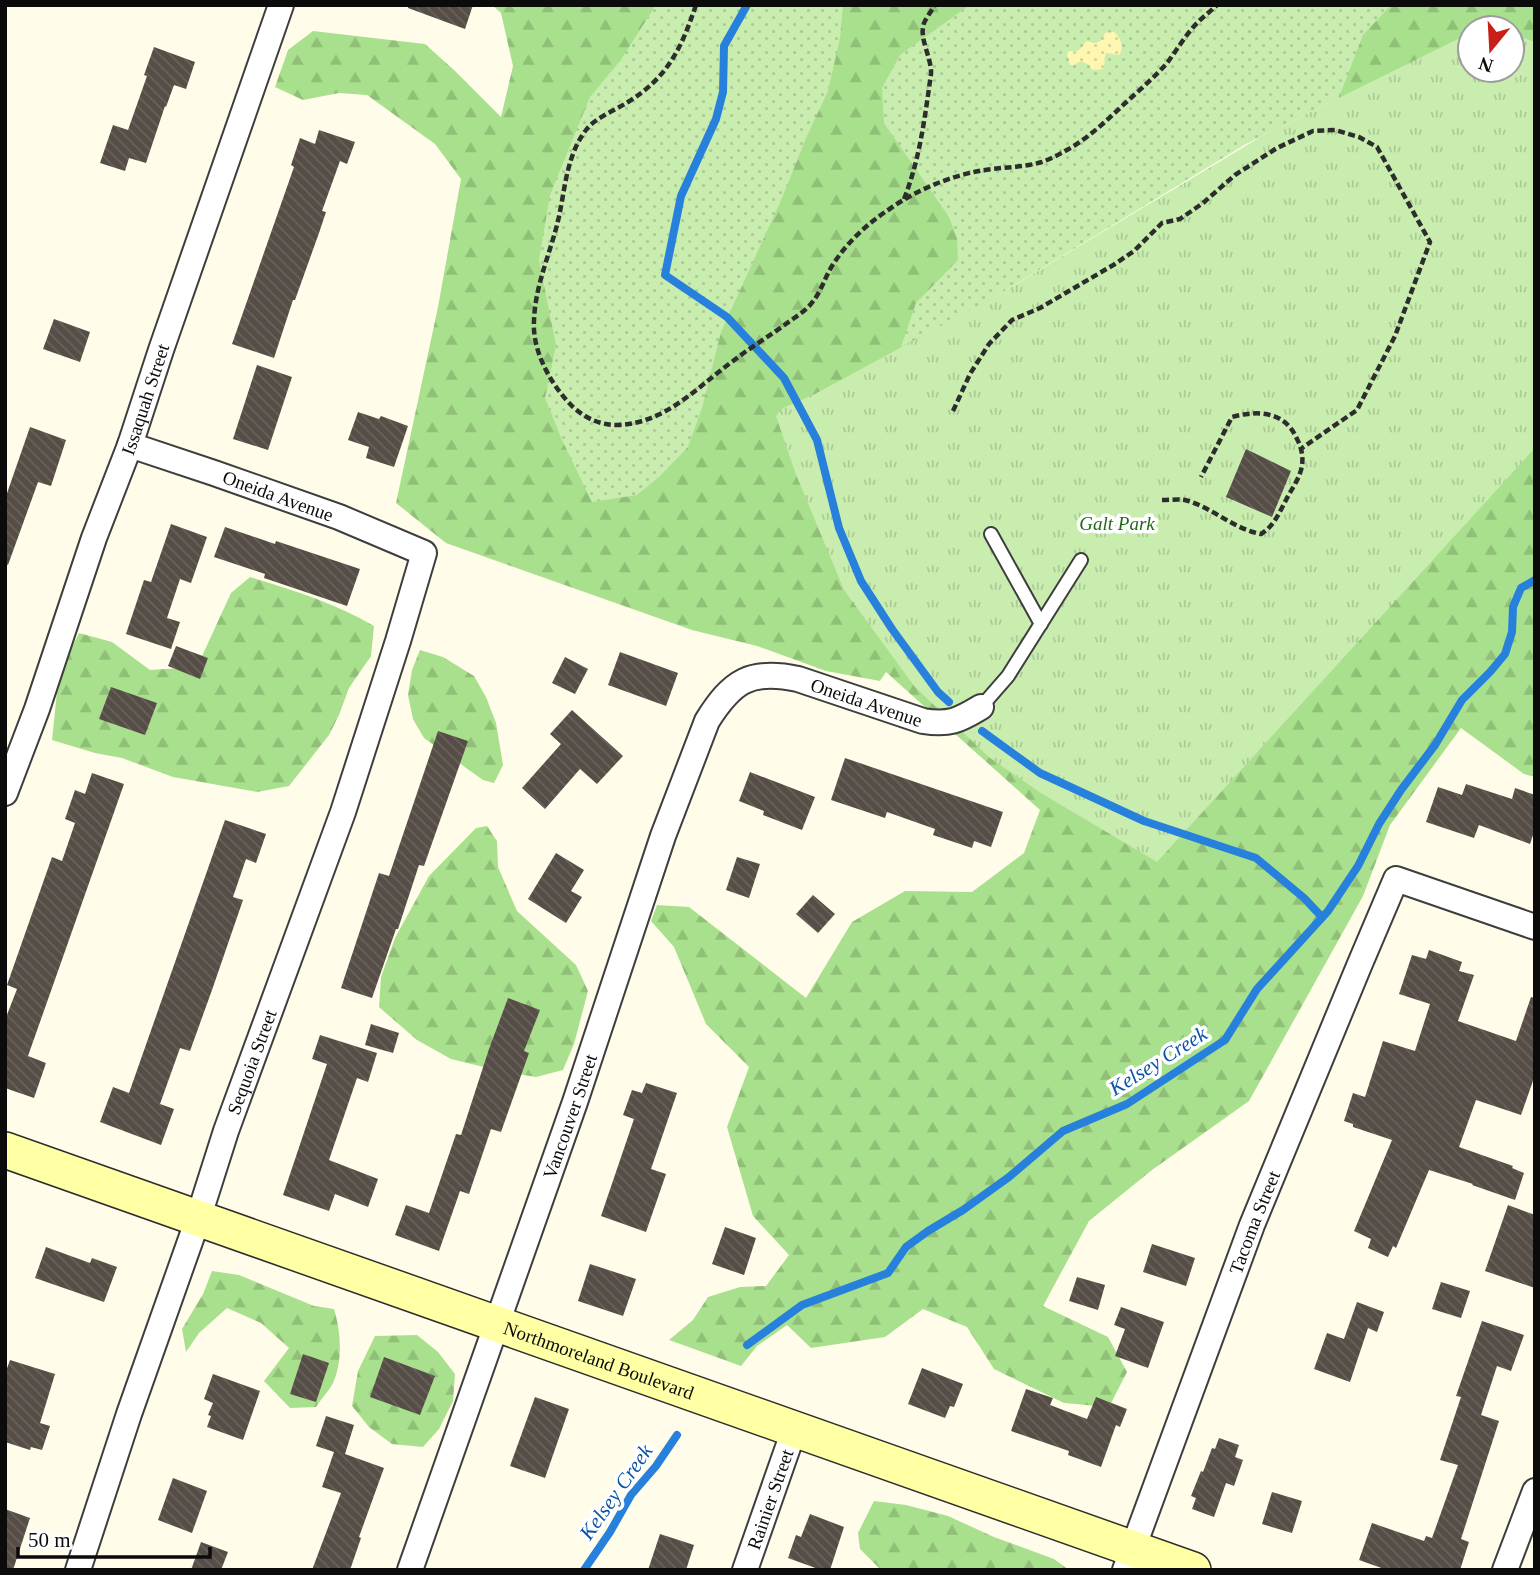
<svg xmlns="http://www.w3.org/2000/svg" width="1540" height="1575" font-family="Georgia,serif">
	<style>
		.grass { fill: url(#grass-dots) }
		.forest { fill: url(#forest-firs); fill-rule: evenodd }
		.sand { fill: url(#sand-dots) }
		.park { fill: url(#park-tufts) }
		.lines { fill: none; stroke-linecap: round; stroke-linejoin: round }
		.stream { stroke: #2780db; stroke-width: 8 }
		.building { fill: url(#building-back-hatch) }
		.lane-casing { stroke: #3e3e3e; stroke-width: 16 }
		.street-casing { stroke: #3e3e3e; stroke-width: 28 }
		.secondary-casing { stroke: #2d2d2d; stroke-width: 38 }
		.path { stroke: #2d2d2d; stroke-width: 4.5; stroke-dasharray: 7 3.5; stroke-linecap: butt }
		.lane { stroke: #fff; stroke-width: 12 }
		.street { stroke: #fff; stroke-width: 24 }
		.secondary { stroke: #ffffa4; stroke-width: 35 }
		.labels { text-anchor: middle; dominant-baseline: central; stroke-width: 7; stroke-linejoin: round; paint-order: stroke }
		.street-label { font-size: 19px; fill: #0b0b0b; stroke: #fff }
		.park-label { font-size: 19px; font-style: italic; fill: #1e6816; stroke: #fff }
		.water-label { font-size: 21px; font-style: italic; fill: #0952a8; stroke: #fff }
	</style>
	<defs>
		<pattern id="grass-dots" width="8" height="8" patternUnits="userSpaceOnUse" patternTransform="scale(1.75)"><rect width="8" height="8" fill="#c9edaf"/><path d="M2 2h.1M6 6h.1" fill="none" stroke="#abca95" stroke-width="1.8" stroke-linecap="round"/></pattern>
		<pattern id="forest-firs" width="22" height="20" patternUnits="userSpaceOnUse" patternTransform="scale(1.75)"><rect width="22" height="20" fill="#a9e08d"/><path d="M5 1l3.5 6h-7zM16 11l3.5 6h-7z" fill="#90bf78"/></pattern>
		<pattern id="sand-dots" width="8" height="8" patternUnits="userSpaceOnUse" patternTransform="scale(1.75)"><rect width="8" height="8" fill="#fff6b1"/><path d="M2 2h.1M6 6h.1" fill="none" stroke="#d9d297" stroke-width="1.8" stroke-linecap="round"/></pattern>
		<pattern id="park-tufts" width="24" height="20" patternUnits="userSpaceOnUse" patternTransform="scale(1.75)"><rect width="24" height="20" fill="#c9edaf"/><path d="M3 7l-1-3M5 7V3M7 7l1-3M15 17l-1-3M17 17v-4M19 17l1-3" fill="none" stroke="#abca95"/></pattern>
		<pattern id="building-back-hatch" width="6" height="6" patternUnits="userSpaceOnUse" patternTransform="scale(1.75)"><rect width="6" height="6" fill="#554d46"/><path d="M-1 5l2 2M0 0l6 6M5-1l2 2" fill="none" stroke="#68625c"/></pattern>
	</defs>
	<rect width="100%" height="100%" fill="#fffde9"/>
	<polygon class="grass" points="604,5 1535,5 1535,42 1512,28 1470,28 1470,33 1246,144 998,295 776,538 444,526"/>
	<g class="forest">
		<path d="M492,5H656L620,61L590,97L550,195L539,260L556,345L545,398L562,440L592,502L637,495L660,476L688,447L702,408L721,332L782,198L806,138L828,91L840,38L843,5H970L900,55L882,88L884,123L949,217L957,238L958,260L916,303L901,347L920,337L1316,157L1363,35L1391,5H1529L1535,8V777L1524,774L1461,728L1390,825L1363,896L1249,1101L1152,1170L1089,1221L1043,1306L1108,1337L1127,1372L1109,1407L1064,1403L994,1369L967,1327L923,1309L885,1337L811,1348L787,1325L757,1346L741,1366L669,1340L693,1320L708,1297L740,1287L766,1286L789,1255L753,1216L727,1127L749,1067L706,1024L674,947L651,921L657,905L689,907L806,998L852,922L905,891L972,892L1024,853L1040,810L886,672L880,681L826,671L757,646L692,630L446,543L396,503L438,307L461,179L435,144L367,95L339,93L303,100L275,87L288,50L313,31L425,44L454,70L501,117L513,66L501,13ZM1470,28H1512V70H1470Z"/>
		<path d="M250,577C293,590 335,603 374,626L371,656L349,688L339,715L329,735L289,786L257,792L173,777L122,758L95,753L52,740L59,673L79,633L112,642L150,670L197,667L231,593Z"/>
		<polygon points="420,650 443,657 474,676 486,697 496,723 503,765 494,783 483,780 424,738 413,719 408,695 412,670"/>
		<polygon points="487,826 497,841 498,867 517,911 576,965 588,991 574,1044 563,1070 536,1077 500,1071 451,1059 417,1040 379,1007 381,977 395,938 429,876 476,828"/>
		<path d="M212,1271L239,1275L314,1306L334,1309C341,1332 343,1361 333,1383C329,1391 321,1399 316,1407L290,1408L264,1381L289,1348L261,1323L227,1308L199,1333L186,1352L182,1329L203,1294Z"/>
		<polygon points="417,1335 438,1352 455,1374 453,1401 439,1429 423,1447 392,1444 369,1427 352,1406 358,1371 375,1336"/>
		<polygon points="874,1501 906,1505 948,1516 994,1537 1054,1559 1069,1570 881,1570 860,1549 858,1533"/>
	</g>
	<path class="sand" d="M1109,32H1114C1120,37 1125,47 1119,55L1106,53C1103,59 1106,64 1103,69L1092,70L1089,65L1081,61L1074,65H1070L1067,55L1069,51H1078L1087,41C1096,45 1102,43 1105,33Z"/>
	<polygon class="park" points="1470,33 1470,70 1512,70 1512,34 1535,42 1535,448 1157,862 1041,793 990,758 915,687 844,590 795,472 776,416 783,408 815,394 998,295 1262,136"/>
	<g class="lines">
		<g class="stream">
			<polyline points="747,5 724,46 723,92 716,119 681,196 665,275 727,317 784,378 817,440 839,528 861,581 892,629 938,692 949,702"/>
			<polyline points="982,731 1040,773 1144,821 1256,858 1304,898 1322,917"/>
			<polyline points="747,1345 802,1305 888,1273 906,1247 928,1231 963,1210 1009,1177 1063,1131 1127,1104 1225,1040 1257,989 1328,911 1358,866 1379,824 1401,790 1435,745 1462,700 1490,672 1505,654 1512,632 1513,607 1521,588 1535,580"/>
			<polyline points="584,1570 610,1532 631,1495 656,1466 677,1435"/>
		</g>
	</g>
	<g class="building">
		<polygon points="408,5 473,5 465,29 408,8"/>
		<polygon points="154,47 195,62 186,89 174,85 166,107 165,106 146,163 129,158 125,171 100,163 113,125 128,130 147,76 144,75"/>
		<polygon points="319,130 355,142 347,164 340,161 322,211 326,212 319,233 295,300 293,300 274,358 232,344 294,167 291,165 300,138 315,144"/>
		<polygon points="54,319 90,332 80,362 43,349"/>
		<polygon points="257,365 292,377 268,450 233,439"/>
		<polygon points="358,412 379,419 381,416 408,426 394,467 366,458 369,447 348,440"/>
		<polygon points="30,427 66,440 51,486 38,482 8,565 5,564 5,499"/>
		<polygon points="1246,449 1291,471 1272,517 1226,497"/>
		<polygon points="171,524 207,537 191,583 180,579 167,618 180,622 171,649 126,634 144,580 151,582"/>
		<polygon points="225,527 275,544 276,541 360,569 347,606 264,578 265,574 214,557"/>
		<polygon points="176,646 208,658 200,679 168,666"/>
		<polygon points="620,652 678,673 666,706 608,685"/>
		<polygon points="565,657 588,669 575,694 552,683"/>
		<polygon points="111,687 157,703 145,735 99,719"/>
		<polygon points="572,710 623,756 597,784 580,769 545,809 522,788 561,744 550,734"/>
		<polygon points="438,731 468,741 424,866 419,865 398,929 396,929 372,998 341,988 379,873 389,876"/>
		<polygon points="845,758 1003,812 991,847 974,841 972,848 933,835 935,829 887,812 885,818 831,800"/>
		<polygon points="750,772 815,797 802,830 763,815 764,811 739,801"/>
		<polygon points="92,773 124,784 28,1056 46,1063 34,1098 5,1088 5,1020 17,989 7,985 52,857 62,861 75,823 65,819 75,790 85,794"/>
		<polygon points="1466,784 1512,799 1515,788 1535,795 1535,829 1530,844 1479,825 1474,838 1426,822 1438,787 1462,795"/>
		<polygon points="225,820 266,834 256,863 246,859 233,897 243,900 212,990 190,1051 180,1048 160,1104 174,1109 161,1145 100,1122 113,1087 129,1093"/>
		<polygon points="556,853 584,870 571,891 582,897 566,923 528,899"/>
		<polygon points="737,857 760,864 749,898 726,890"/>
		<polygon points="813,895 835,914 818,933 796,914"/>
		<polygon points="1429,950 1462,962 1459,971 1474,975 1458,1021 1516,1041 1531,997 1535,998 1535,1075 1521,1115 1476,1100 1459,1147 1513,1166 1512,1168 1524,1173 1515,1200 1472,1185 1473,1184 1429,1170 1396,1248 1393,1246 1388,1257 1368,1248 1371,1239 1354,1231 1392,1140 1353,1127 1353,1124 1344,1121 1353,1093 1365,1097 1383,1041 1415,1051 1430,1004 1399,994 1412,955 1426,959"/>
		<polygon points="508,998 540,1010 524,1051 529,1053 501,1132 491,1129 469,1194 460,1191 439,1251 395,1235 406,1205 429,1213 456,1134 461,1135 489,1049"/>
		<polygon points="371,1024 399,1033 393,1053 365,1045"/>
		<polygon points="320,1035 377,1053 368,1082 357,1078 329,1160 378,1179 368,1207 335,1194 329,1211 283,1195 327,1064 312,1059"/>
		<polygon points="646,1083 677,1093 651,1169 666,1174 646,1232 601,1216 634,1119 623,1115 632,1090 642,1093"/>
		<polygon points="1508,1205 1535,1215 1535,1288 1485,1271"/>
		<polygon points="725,1227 756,1238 744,1275 712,1264"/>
		<polygon points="1152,1244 1195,1258 1186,1286 1143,1272"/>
		<polygon points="46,1247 90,1263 92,1258 117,1267 104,1302 35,1278"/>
		<polygon points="590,1264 636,1279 623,1316 578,1301"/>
		<polygon points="1077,1277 1105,1285 1098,1310 1069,1301"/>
		<polygon points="1441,1282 1470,1291 1461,1318 1432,1309"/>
		<polygon points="1357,1302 1384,1312 1377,1332 1368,1328 1350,1382 1314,1369 1327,1333 1344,1339"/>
		<polygon points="1121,1307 1164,1322 1148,1368 1115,1356 1125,1329 1114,1325"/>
		<polygon points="1482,1321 1524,1335 1511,1371 1497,1366 1481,1415 1499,1421 1461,1539 1469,1542 1460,1570 1387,1570 1359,1560 1372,1523 1424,1541 1426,1536 1432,1538 1458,1465 1440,1460 1461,1397 1456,1396"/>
		<polygon points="303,1354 329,1363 316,1402 290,1394"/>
		<polygon points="384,1357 435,1376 420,1415 370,1397"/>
		<polygon points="10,1360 55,1374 41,1420 40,1423 50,1426 42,1450 31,1447 30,1450 5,1442 5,1374"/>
		<polygon points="922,1368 963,1384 954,1407 950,1406 945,1418 908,1404"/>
		<polygon points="213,1374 260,1391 243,1440 207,1427 211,1416 208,1415 213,1403 204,1399"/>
		<polygon points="1026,1389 1053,1398 1050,1405 1087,1419 1096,1397 1127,1409 1120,1427 1116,1425 1101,1467 1068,1455 1069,1451 1011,1431"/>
		<polygon points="535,1397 569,1409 545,1478 510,1466"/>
		<polygon points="326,1416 354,1425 345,1454 384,1468 359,1537 361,1538 350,1570 312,1570 341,1493 322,1487 334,1452 316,1446"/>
		<polygon points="1219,1438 1239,1445 1235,1457 1243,1460 1234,1486 1226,1483 1214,1517 1192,1509 1196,1498 1191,1496 1201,1471 1203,1472 1212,1448 1215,1449"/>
		<polygon points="173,1478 207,1491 192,1533 158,1520"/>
		<polygon points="1272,1492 1302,1501 1292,1533 1262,1524"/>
		<polygon points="5,1509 30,1518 13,1570 5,1570"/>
		<polygon points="810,1514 844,1527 830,1570 821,1570 788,1558 796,1535 801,1537"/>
		<polygon points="660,1534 694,1545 686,1570 648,1570"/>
		<polygon points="201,1542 228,1552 221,1570 191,1570"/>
	</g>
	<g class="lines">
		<defs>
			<g id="lane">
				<polyline points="991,534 1041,624"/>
				<polyline points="981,707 1008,676 1081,560"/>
			</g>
			<g id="street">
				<path id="s1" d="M5,793L37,709L94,538L130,445L161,350L281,5"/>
				<path id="s2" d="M78,1570L129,1414L198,1219L226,1131L343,812L398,641L424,553L339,517L214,473L130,445"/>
				<path id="s3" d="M410,1570L575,1102L663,836L707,721C732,681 750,669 798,679L923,721C949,725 958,721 981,707"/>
				<path id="s4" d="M745,1570L794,1430"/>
				<path id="s5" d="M1125,1570L1252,1225L1359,966L1396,879L1535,927"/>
				<polyline points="1505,1570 1535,1491"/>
			</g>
			<g id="secondary">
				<path id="s6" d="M5,1150L1193,1570"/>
			</g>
		</defs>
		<use href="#lane" class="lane-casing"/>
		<use href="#street" class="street-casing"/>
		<use href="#secondary" class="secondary-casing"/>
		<g class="path">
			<path d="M696,5C681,49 668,77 628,102C614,111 596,117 586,130C566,156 565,191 558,221C550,254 535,286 534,321C532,351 551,385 572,406C585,418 599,425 618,425C666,423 696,388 733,361C751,347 771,335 790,321C797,316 805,311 810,305C821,293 824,279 832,266C847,242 868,223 891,208C917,190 948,177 979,171C999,167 1022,168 1042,162C1050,159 1058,155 1065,151C1086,140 1104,123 1121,107C1136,93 1153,79 1167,63C1177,50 1186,34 1198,22C1204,16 1211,11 1217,5"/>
			<path d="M904,199C920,159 925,116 931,74C932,57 917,36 925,21C928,15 932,10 935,5"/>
			<polyline points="953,411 970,374 989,344 1012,320 1040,308 1115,264 1134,251 1162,223 1180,219 1203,203 1235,175 1277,148 1313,131 1335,130 1359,137 1377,147 1430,242 1395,336 1357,410 1302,448"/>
			<path d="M1162,500C1170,500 1178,499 1185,500C1212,507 1233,529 1261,534C1274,526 1279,513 1286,500C1291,490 1298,481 1301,470C1304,460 1302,448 1297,439C1285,411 1258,410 1232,417L1201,477"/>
		</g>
		<use href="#lane" class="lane"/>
		<use href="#street" class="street"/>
		<use href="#secondary" class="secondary"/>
	</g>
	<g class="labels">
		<g class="street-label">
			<text stroke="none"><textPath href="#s1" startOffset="418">Issaquah Street</textPath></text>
			<text transform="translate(278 496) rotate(20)">Oneida Avenue</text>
			<text stroke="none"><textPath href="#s3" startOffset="1082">Oneida Avenue</textPath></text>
			<text stroke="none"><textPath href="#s2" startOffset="537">Sequoia Street</textPath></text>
			<text stroke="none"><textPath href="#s3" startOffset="481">Vancouver Street</textPath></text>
			<text stroke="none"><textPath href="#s5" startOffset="371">Tacoma Street</textPath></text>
			<text stroke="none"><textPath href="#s6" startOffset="630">Northmoreland Boulevard</textPath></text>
			<text stroke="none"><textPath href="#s4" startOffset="75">Rainier Street</textPath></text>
		</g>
		<g class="park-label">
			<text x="1117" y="523">Galt Park</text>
		</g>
		<g class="water-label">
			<text transform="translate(1158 1061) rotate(-32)">Kelsey Creek</text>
			<text transform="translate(616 1492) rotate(-55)">Kelsey Creek</text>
		</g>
	</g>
	<rect width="1540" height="1575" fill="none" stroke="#0b0b0b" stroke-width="14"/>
	<g transform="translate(1491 49) rotate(198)"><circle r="33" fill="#ffffff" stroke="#9d9d9d" stroke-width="2"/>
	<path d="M0-5L12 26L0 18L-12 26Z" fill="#c82016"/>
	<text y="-10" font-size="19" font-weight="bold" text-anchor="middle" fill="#0b0b0b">N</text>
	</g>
	<path d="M18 1547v10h192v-10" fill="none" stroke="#0b0b0b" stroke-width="3.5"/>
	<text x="28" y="1547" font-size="21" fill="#0b0b0b" stroke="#ffffff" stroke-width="5" paint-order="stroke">50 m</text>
</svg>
